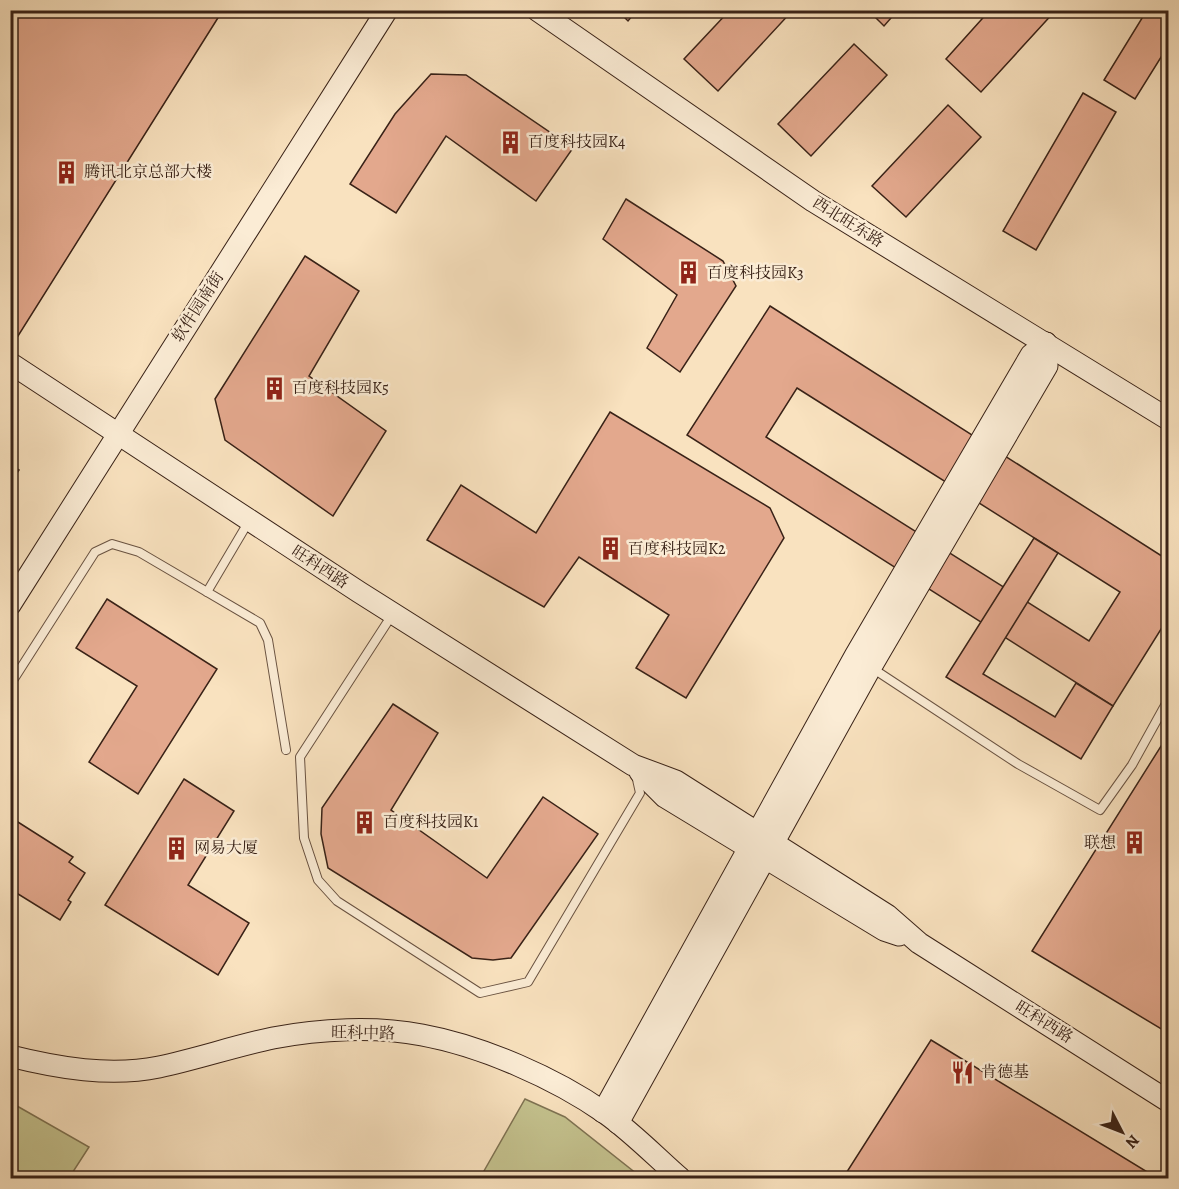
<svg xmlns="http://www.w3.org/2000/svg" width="1179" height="1189" font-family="Alegreya,'Noto Serif SC',serif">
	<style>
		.green { fill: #c4c28e; stroke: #7e7252; stroke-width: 1.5 }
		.building { fill: #e3a88d; stroke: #392217; stroke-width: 1.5; fill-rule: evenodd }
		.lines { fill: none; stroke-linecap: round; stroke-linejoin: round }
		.lane-casing { stroke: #695241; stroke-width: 10 }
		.secondary-casing { stroke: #392217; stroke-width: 23 }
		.lane { stroke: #fbecd5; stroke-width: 8 }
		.secondary { stroke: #fbecd5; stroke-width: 21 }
		.labels { text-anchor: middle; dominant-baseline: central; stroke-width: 5; stroke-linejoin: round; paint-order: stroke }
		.poi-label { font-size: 16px; fill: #392217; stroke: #fbecd5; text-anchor: start }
		.street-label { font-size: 16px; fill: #392217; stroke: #fbecd5 }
	</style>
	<rect width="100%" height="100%" fill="#f9e2bf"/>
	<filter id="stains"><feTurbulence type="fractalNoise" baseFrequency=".00333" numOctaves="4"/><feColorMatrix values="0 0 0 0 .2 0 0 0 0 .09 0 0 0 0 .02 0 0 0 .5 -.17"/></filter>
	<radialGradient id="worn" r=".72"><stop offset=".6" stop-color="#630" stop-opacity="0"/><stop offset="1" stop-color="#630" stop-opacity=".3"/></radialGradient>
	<g class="green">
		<polygon points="525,1099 565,1117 642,1178 480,1178"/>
		<polygon points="10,1102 89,1147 69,1178 11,1178"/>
	</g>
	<g class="building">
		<polygon points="10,10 218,10 221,13 18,336 10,332"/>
		<polygon points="617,10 637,10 628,21"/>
		<polygon points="730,10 793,10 718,91 684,59"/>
		<polygon points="868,10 898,10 884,26"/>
		<polygon points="990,10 1056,10 981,92 946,59"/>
		<polygon points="1147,10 1168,10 1168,46 1135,99 1104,80"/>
		<polygon points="854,44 887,75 811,156 778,124"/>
		<polygon points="431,74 466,75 573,148 536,201 446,136 396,213 350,184 395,114"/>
		<polygon points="1083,93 1116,112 1036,250 1003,231"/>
		<polygon points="948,105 981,137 906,217 872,186"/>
		<polygon points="626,199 723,261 736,286 680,372 647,348 677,295 603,239"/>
		<polygon points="305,256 359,291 309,376 386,431 333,516 225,440 215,399"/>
		<path d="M770,306L1168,560V618L1113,706L687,435ZM797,388L1120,592L1089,641L766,437Z"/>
		<polygon points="610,412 770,508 784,538 686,698 636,668 669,615 579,557 544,607 427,540 461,485 536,533"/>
		<polygon points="10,464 19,470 10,484"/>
		<polygon points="1034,538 1058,553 983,674 1055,717 1076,683 1113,706 1081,759 946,677"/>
		<polygon points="107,599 217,669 138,794 89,762 137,686 76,648"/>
		<polygon points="393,704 438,733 391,810 487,878 543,797 598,834 511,958 493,960 472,958 328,868 321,834 322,808"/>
		<polygon points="1168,735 1168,1033 1032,951"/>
		<polygon points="184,779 234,811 188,885 249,923 218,975 105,905"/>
		<polygon points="10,817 73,857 69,862 85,873 68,900 71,902 60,920 10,889"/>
		<polygon points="931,1040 1149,1173 1146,1178 843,1178"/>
	</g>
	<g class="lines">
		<defs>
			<g id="lane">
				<polyline points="207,592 249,521"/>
				<polyline points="392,615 300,757 304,838 318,880 337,901 480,993 528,982 640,793 636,775"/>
				<polyline points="872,668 1018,764 1100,810 1132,765 1168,700"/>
				<polyline points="10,685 95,552 112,544 139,552 260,623 268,640 286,750"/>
			</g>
			<g id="secondary">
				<polyline points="537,10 813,201 1168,419"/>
				<polyline points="10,363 359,592 633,765 676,781 887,915 919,943 1168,1101"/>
				<polyline points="10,605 387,10"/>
				<polyline points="640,772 665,797 884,930 899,935"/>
				<path d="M10,1056C58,1068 110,1077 159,1067C197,1059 235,1046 273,1038C320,1029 375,1026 422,1035C482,1046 555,1078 605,1113C632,1132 656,1157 680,1178"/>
				<polyline points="603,1112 855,656 1031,355 1046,343"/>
				<polyline points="618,1123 871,667 1047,366 1046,343"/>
			</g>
		</defs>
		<use href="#lane" class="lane-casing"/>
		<use href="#secondary" class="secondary-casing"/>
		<use href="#lane" class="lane"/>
		<use href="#secondary" class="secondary"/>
	</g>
	<defs>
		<symbol id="building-bare" viewBox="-9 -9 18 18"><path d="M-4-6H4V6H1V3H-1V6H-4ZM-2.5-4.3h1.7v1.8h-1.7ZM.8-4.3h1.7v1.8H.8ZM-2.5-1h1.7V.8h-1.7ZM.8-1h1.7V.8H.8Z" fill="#8f2418" stroke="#fbecd5" stroke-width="2.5" paint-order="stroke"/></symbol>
		<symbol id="restaurant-bare" viewBox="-9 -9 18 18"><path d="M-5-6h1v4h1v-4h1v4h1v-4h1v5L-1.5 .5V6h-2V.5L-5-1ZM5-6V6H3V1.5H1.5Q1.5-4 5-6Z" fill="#8f2418" stroke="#fbecd5" stroke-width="2.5" paint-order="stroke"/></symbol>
	</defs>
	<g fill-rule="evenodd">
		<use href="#building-bare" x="494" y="126" width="33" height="33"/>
		<use href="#building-bare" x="50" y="156" width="33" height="33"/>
		<use href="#building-bare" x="672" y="256" width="33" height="33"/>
		<use href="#building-bare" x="258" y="372" width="33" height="33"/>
		<use href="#building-bare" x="594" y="532" width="33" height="33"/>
		<use href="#building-bare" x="348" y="806" width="33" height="33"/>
		<use href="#building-bare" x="1118" y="826" width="33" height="33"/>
		<use href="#building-bare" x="160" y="832" width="33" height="33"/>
		<use href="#restaurant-bare" x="946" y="1056" width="33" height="33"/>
	</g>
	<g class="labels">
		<g class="poi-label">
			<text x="528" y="142">百度科技园K4</text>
			<text x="84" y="172">腾讯北京总部大楼</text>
			<text x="707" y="273">百度科技园K3</text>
			<text x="292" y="388">百度科技园K5</text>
			<text x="628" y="549">百度科技园K2</text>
			<text x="383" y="822">百度科技园K1</text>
			<text x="1116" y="843" text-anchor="end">联想</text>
			<text x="194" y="848">网易大厦</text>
			<text x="981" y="1072">肯德基</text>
		</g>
		<g class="street-label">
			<text transform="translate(848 222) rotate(32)">西北旺东路</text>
			<text transform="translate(198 307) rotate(-57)">软件园南街</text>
			<text transform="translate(320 567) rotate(33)">旺科西路</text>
			<text transform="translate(1044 1022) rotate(32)">旺科西路</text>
			<text transform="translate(363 1033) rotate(1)">旺科中路</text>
		</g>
	</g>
	<rect width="1179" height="1189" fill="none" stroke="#f9e2bf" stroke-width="36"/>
	<rect x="12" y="12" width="1155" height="1165" fill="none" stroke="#392217" stroke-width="3"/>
	<rect x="18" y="18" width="1143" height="1153" fill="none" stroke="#392217" stroke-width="1.5"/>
	<g transform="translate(1122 1132) rotate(132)" stroke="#fbecd5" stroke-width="4.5" paint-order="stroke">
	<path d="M0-4.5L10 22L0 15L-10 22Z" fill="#392217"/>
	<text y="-9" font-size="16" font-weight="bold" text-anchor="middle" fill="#392217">N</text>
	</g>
	<rect width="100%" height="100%" filter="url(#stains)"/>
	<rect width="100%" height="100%" fill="url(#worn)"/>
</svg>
